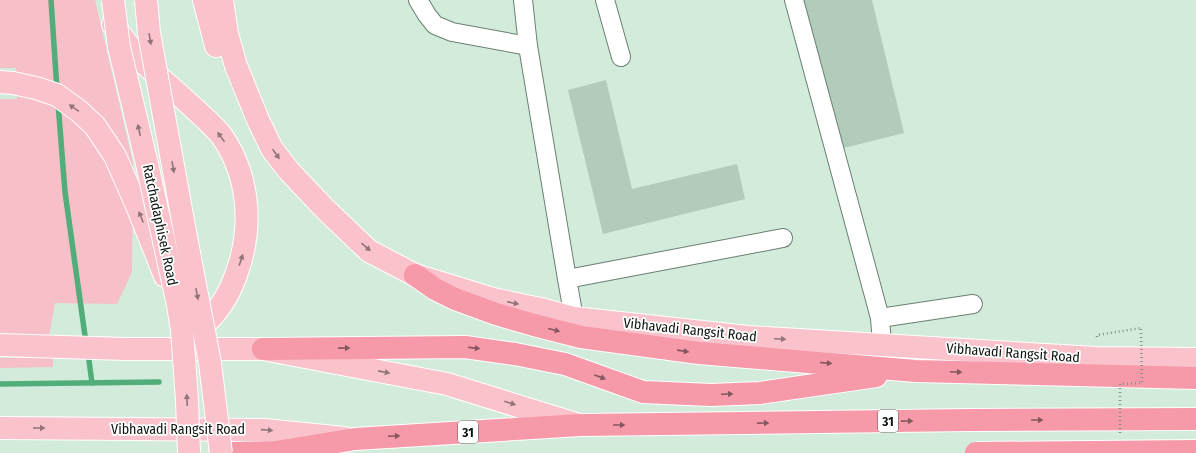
<svg xmlns="http://www.w3.org/2000/svg" width="1196" height="453" font-family="'Fira Sans Condensed',sans-serif">
	<style>
		.green { fill: #f7bfc7 }
		.lines { fill: none; stroke-linecap: round; stroke-linejoin: round }
		.stream { stroke: #51ae7a; stroke-width: 5.5 }
		.building { fill: #b2cbbb }
		.minor-casing { stroke: #6a8072; stroke-width: 20 }
		.major-casing { stroke: #fff; stroke-width: 24 }
		.highway-casing { stroke: #fff; stroke-width: 24 }
		.path { stroke: #809286; stroke-width: 2.5; stroke-dasharray: 1 3; stroke-linecap: butt }
		.minor { stroke: #fff; stroke-width: 18 }
		.major { stroke: #fac2cb; stroke-width: 22 }
		.highway { stroke: #f699a9; stroke-width: 22 }
		.major-bridge-casing { stroke: #fff; stroke-width: 24; stroke-linecap: butt }
		.highway-bridge-casing { stroke: #fff; stroke-width: 24; stroke-linecap: butt }
		.path-bridge { stroke: #809286; stroke-width: 2.5; stroke-dasharray: 1 3; stroke-linecap: butt }
		.major-bridge { stroke: #fac2cb; stroke-width: 22 }
		.highway-bridge { stroke: #f699a9; stroke-width: 22 }
		.oneway { fill: #907577 }
		.oneway2 { fill: #82585d }
		.labels { text-anchor: middle; dominant-baseline: central; stroke-width: 3.5; stroke-linejoin: round; paint-order: stroke }
		.shield { fill: #fff; stroke: #565c58; stroke-width: 1 }
		.shield-label { font-size: 13px; font-weight: bold; fill: #0e1611 }
		.street-label { font-size: 14px; fill: #0e1611; stroke: #fff }
	</style>
	<rect width="100%" height="100%" fill="#d2ebda"/>
	<g class="green">
		<polygon points="0,0 95,0 133,163 132,272 117,304 55,303 49,336 0,337 0,99 17,99 16,68 0,68"/>
		<polygon points="0,358 53,358 53,367 0,368"/>
	</g>
	<g class="lines">
		<g class="stream">
			<polyline points="51,0 57,90"/>
			<polyline points="58,103 65,192 86,343"/>
			<polyline points="88,353 92,383"/>
			<polyline points="0,384 159,382"/>
		</g>
	</g>
	<g class="building">
		<polygon points="800,0 872,0 904,133 836,150"/>
		<polygon points="606,80 632,189 737,164 745,199 603,234 568,90"/>
	</g>
	<g class="lines">
		<defs>
			<g id="minor">
				<polyline points="418,0 427,15 435,25 452,32 528,46"/>
				<polyline points="523,0 528,46 567,279 574,318"/>
				<polyline points="605,0 621,57"/>
				<polyline points="794,0 880,318 882,344"/>
				<polyline points="567,279 783,238"/>
				<polyline points="880,318 973,304"/>
			</g>
			<g id="major">
				<polyline points="204,0 216,46"/>
				<polyline points="222,0 227,34 236,66 258,120 272,149 289,171 325,209 369,251 415,275 493,299 545,310 574,318 748,337 1096,358 1196,359"/>
				<path d="M113,24C121,35 128,46 137,56C152,72 170,86 186,101C198,112 211,123 221,135C248,173 253,222 239,266C231,293 215,321 189,335"/>
				<polyline points="0,82 13,83 36,88 57,95 79,111 95,126 115,156 137,206 165,276"/>
				<polyline points="0,345 125,349 263,349 447,384 579,425"/>
				<polyline points="0,428 264,430 344,438"/>
			</g>
			<g id="highway">
				<polyline points="415,275 435,289 455,299 496,314 534,325 581,337 699,353 916,371 1196,378"/>
				<polyline points="263,349 465,347 515,354 565,364 643,392 711,395 760,393 876,376"/>
				<polyline points="227,453 276,452 355,439 580,425 971,420 1196,419"/>
			</g>
		</defs>
		<use href="#minor" class="minor-casing"/>
		<use href="#major" class="major-casing"/>
		<use href="#highway" class="highway-casing"/>
		<polyline class="path" points="1097,337 1097,335 1141,328"/>
		<use href="#minor" class="minor"/>
		<use href="#major" class="major"/>
		<use href="#highway" class="highway"/>
		<defs>
			<g id="major-bridge">
				<polyline points="113,0 119,47 147,164 178,305 182,330 187,400 189,453"/>
				<polyline points="146,0 149,33 185,232 210,363 221,453"/>
			</g>
			<polyline id="highway-bridge" points="976,453 1196,451"/>
		</defs>
		<use href="#major-bridge" class="major-bridge-casing"/>
		<use href="#highway-bridge" class="highway-bridge-casing"/>
		<polyline class="path-bridge" points="1120,433 1120,384 1142,383 1141,328"/>
		<use href="#major-bridge" class="major-bridge"/>
		<use href="#highway-bridge" class="highway-bridge"/>
	</g>
	<defs><path id="oneway-solid" d="M-6-.8H1V-3.2L6.5 0L1 3.2V.8H-6Z"/></defs>
	<g class="oneway">
		<use href="#oneway-solid" transform="translate(150 39) rotate(80)"/>
		<use href="#oneway-solid" transform="translate(74 108) rotate(-145)"/>
		<use href="#oneway-solid" transform="translate(139 130) rotate(-103)"/>
		<use href="#oneway-solid" transform="translate(221 137) rotate(-126)"/>
		<use href="#oneway-solid" transform="translate(276 154) rotate(54)"/>
		<use href="#oneway-solid" transform="translate(173 167) rotate(80)"/>
		<use href="#oneway-solid" transform="translate(141 217) rotate(-112)"/>
		<use href="#oneway-solid" transform="translate(366 247) rotate(41)"/>
		<use href="#oneway-solid" transform="translate(241 260) rotate(-72)"/>
		<use href="#oneway-solid" transform="translate(197 294) rotate(79)"/>
		<use href="#oneway-solid" transform="translate(513 303) rotate(12)"/>
		<use href="#oneway-solid" transform="translate(780 339) rotate(3)"/>
		<use href="#oneway-solid" transform="translate(384 372) rotate(11)"/>
		<use href="#oneway-solid" transform="translate(187 400) rotate(-93)"/>
		<use href="#oneway-solid" transform="translate(510 403) rotate(17)"/>
		<use href="#oneway-solid" transform="translate(39 428)"/>
		<use href="#oneway-solid" transform="translate(267 430) rotate(4)"/>
	</g>
	<g class="oneway2">
		<use href="#oneway-solid" transform="translate(554 330) rotate(14)"/>
		<use href="#oneway-solid" transform="translate(344 348) rotate(-1)"/>
		<use href="#oneway-solid" transform="translate(474 348) rotate(7)"/>
		<use href="#oneway-solid" transform="translate(683 351) rotate(8)"/>
		<use href="#oneway-solid" transform="translate(826 363) rotate(5)"/>
		<use href="#oneway-solid" transform="translate(956 372) rotate(2)"/>
		<use href="#oneway-solid" transform="translate(600 377) rotate(20)"/>
		<use href="#oneway-solid" transform="translate(727 394) rotate(-3)"/>
		<use href="#oneway-solid" transform="translate(1037 420)"/>
		<use href="#oneway-solid" transform="translate(907 421) rotate(-1)"/>
		<use href="#oneway-solid" transform="translate(763 423) rotate(-1)"/>
		<use href="#oneway-solid" transform="translate(619 425)"/>
		<use href="#oneway-solid" transform="translate(394 436) rotate(-3)"/>
	</g>
	<g class="labels">
		<g class="shield">
			<rect x="878" y="410" width="20" height="22" rx="3"/>
			<rect x="458" y="421" width="20" height="22" rx="3"/>
		</g>
		<g class="shield-label">
			<text x="888" y="421">31</text>
			<text x="468" y="432">31</text>
		</g>
		<g class="street-label">
			<text transform="translate(160 225) rotate(78)">Ratchadaphisek Road</text>
			<text transform="translate(690 330) rotate(6)">Vibhavadi Rangsit Road</text>
			<text transform="translate(1013 353) rotate(4)">Vibhavadi Rangsit Road</text>
			<text x="178" y="429">Vibhavadi Rangsit Road</text>
		</g>
	</g>
</svg>
